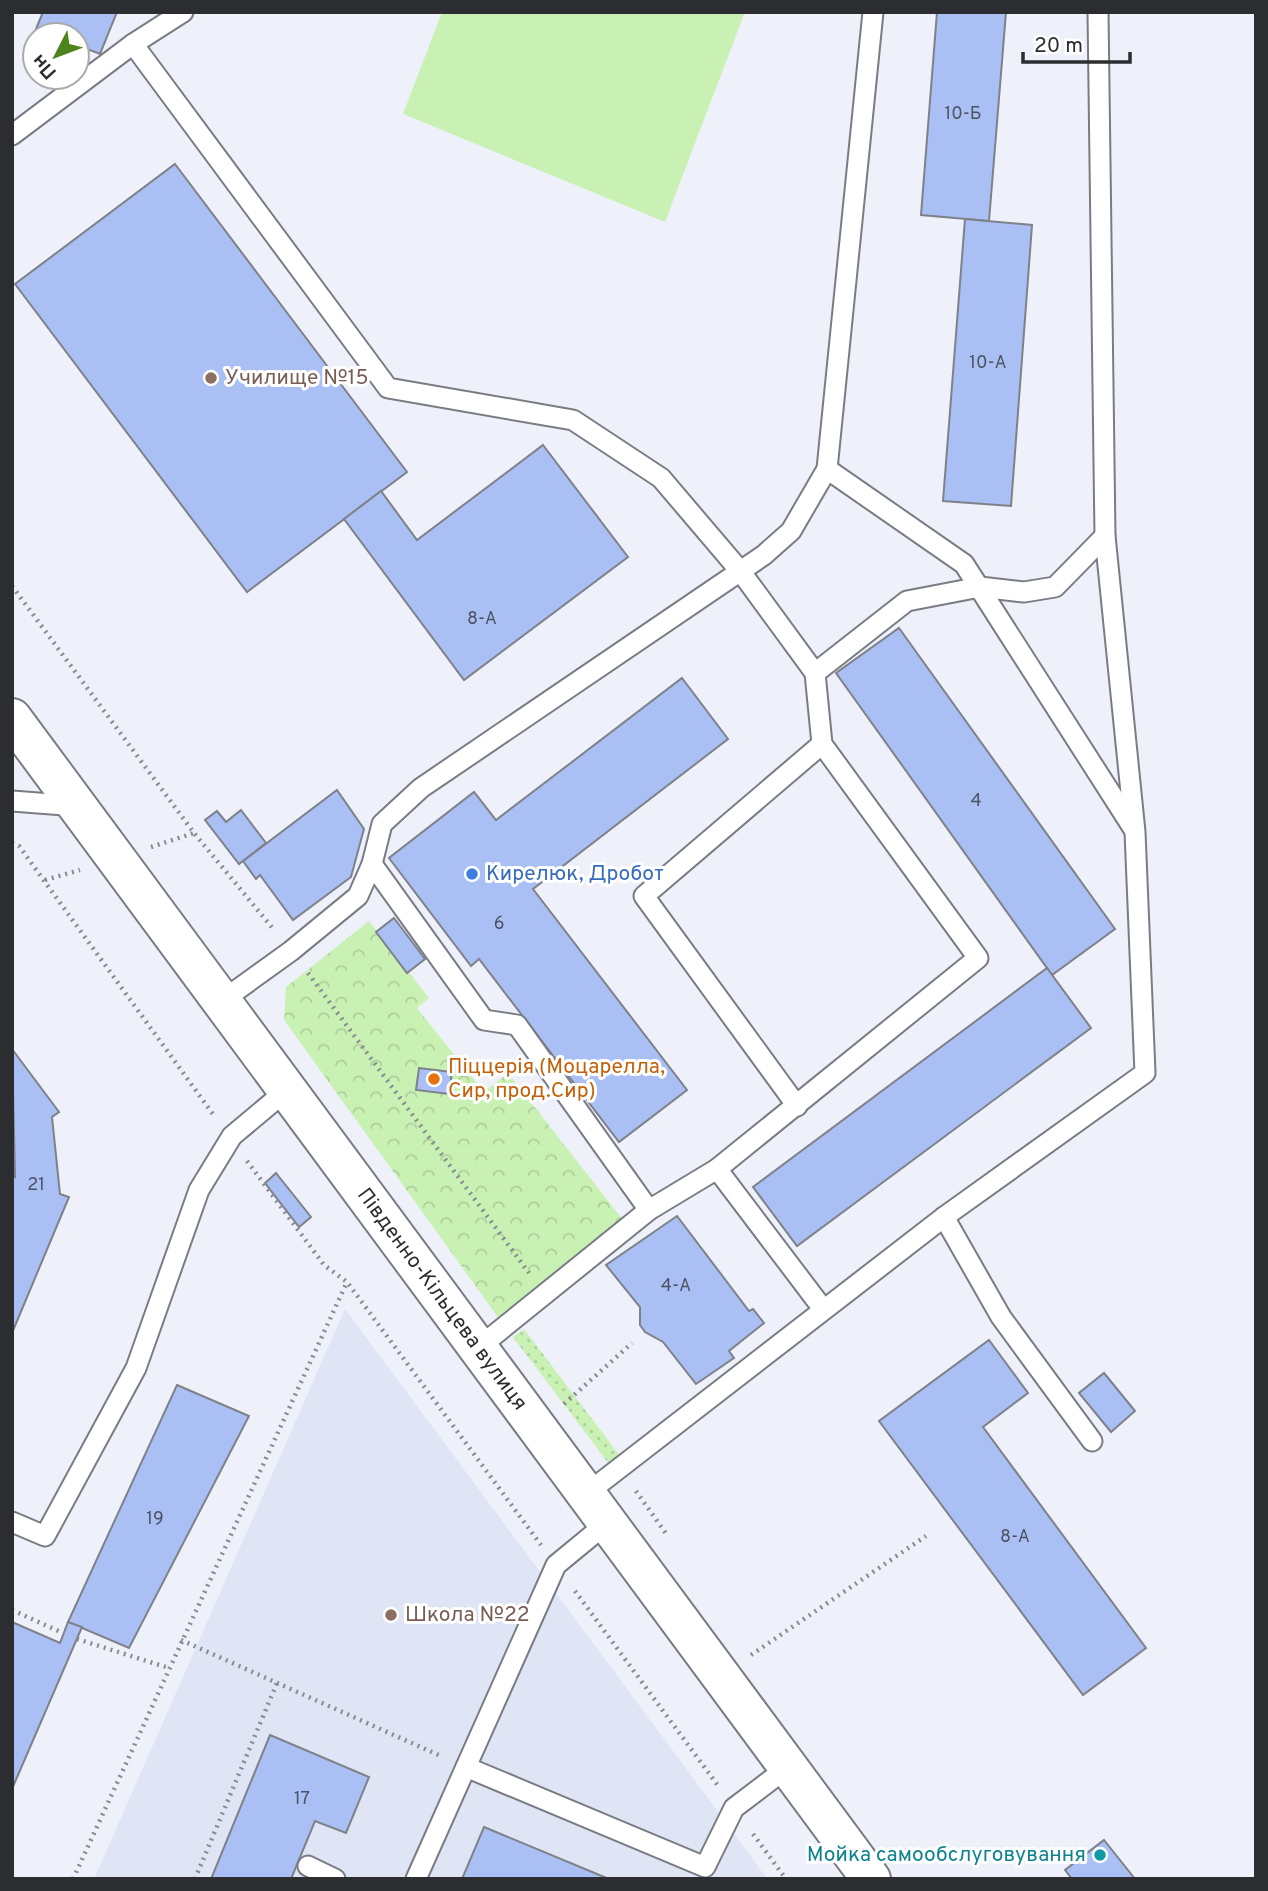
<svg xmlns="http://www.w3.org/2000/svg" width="1268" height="1891" font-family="Overpass,sans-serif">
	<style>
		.built { fill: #dfe5f5 }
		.grass { fill: url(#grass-dots) }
		.park { fill: url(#park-crowns) }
		.garden { fill: #c9f1b4 }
		.building { fill: #aabff4; stroke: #7e8188; stroke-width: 2 }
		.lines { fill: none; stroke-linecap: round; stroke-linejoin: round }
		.lane-casing { stroke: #7a7c84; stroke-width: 23 }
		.primary-casing { stroke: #7a7c84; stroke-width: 42 }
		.path { stroke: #898b91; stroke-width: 4.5; stroke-dasharray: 2 5; stroke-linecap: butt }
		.lane { stroke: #fff; stroke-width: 19 }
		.primary { stroke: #fff; stroke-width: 38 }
		.education-dot { fill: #8d6e63; stroke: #fff; stroke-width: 2.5 }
		.shop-dot { fill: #3f7fe0; stroke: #fff; stroke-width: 2.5 }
		.food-dot { fill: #e8710a; stroke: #fff; stroke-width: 2.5 }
		.culture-dot { fill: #0f9aa8; stroke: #fff; stroke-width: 2.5 }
		.labels { text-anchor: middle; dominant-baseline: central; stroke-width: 6; stroke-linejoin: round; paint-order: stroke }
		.number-label { font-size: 18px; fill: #4c5261 }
		.education-label { font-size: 21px; fill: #785e54; stroke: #fff; text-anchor: start }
		.shop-label { font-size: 21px; fill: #366cbe; stroke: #fff; text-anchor: start }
		.food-label { font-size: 21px; fill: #c56008; stroke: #fff; text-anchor: start }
		.street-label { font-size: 21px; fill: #2c2d30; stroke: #fff }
		.culture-label { font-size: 21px; fill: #0d838f; stroke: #fff; text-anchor: end }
	</style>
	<defs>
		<pattern id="grass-dots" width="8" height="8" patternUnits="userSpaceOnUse" patternTransform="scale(1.75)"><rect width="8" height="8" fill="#c9f1b4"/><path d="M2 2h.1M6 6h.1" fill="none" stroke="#adcf9b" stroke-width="1.8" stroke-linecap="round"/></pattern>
		<pattern id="park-crowns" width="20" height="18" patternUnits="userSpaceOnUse" patternTransform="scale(1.75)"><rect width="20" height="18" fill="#c9f1b4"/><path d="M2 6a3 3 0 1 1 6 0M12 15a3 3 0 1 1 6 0" fill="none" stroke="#adcf9b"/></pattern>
	</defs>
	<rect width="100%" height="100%" fill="#eef1fa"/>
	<polygon class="built" points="345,1309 725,1821 767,1879 94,1879"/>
	<polygon class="grass" points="524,1329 620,1456 609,1464 513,1337"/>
	<polygon class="park" points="369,921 429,998 417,1008 484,1092 508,1073 623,1220 500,1320 284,1020 286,987"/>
	<polygon class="garden" points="442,12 745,12 665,222 403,114"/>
	<g class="building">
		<polygon points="43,12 117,12 100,54 77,45 77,35 52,35 36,29"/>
		<polygon points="937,12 1006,12 989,221 921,215"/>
		<polygon points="175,164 407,472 247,592 15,284"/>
		<polygon points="965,219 1032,225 1011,506 943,501"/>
		<polygon points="543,445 628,557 464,680 344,519 381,491 417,540"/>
		<polygon points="899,628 1115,929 1052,975 836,673"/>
		<polygon points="682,678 728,739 533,889 687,1090 619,1142 479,959 471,966 389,858 474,792 496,820"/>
		<polygon points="337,790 364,829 351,877 293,920 260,875 256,879 243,861"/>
		<polygon points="241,810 266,843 239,864 205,820 217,811 226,822"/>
		<polygon points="394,918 425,959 407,973 376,932"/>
		<polygon points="1047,968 1091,1028 797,1246 753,1187"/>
		<polygon points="12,1049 59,1112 52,1117 60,1194 69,1197 12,1333 12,1175 15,1177"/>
		<polygon points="419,1068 452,1072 449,1094 416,1090"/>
		<polygon points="276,1173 311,1217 299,1227 265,1183"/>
		<polygon points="677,1216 749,1311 753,1309 764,1323 729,1351 734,1358 696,1384 663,1342 645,1332 640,1325 640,1307 606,1265"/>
		<polygon points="989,1340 1028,1393 983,1427 1146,1648 1083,1695 879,1421"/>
		<polygon points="1104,1373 1135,1411 1111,1432 1079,1393"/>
		<polygon points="177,1385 249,1416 129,1648 68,1622"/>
		<polygon points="12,1622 60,1643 68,1622 82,1627 12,1789"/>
		<polygon points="270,1735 369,1777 346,1833 315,1821 291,1879 211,1879"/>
		<polygon points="484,1827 609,1879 462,1879"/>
		<polygon points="1104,1840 1135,1879 1072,1879 1065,1870"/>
	</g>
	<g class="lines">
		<defs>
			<g id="lane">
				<polyline points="133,44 388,388 573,420 661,478 741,572 815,673"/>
				<polyline points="12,135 133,44 183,12"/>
				<polyline points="827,469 964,564 1133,828"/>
				<polyline points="12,801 77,806"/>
				<polyline points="372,864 484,1020 517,1025 649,1210"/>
				<polyline points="223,1000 291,951 358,896 372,864 382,824 421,788 764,555 791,531 827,469 873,12"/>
				<polyline points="797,1106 644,896 822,744"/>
				<polyline points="717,1169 823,1309"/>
				<polyline points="944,1217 1001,1317 1092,1441"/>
				<polyline points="478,1348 649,1210 717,1169 978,958 822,744 815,673 907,601 980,587 1024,592 1055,587 1105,536"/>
				<polyline points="586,1494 944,1217 1145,1073 1135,832 1105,536 1098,12"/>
				<polyline points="12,1522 45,1536 136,1368 199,1190 232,1136 287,1090"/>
				<polyline points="466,1767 705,1867 734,1808 788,1767"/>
				<polyline points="308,1866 335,1879"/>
				<polyline points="416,1879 556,1565 607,1523"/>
			</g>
			<g id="primary">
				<path id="s1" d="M12,718L871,1879"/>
			</g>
		</defs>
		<use href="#lane" class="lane-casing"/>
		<use href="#primary" class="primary-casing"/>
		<g class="path">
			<polyline points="12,586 194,833 275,931"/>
			<polyline points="12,843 19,846 215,1117"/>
			<polyline points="151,847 194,833"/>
			<polyline points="45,880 80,870"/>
			<polyline points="308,973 529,1273"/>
			<polyline points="247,1161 324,1265 347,1282 541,1545"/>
			<polyline points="564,1404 632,1343"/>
			<polyline points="636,1491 667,1535"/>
			<polyline points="575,1591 719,1787"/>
			<polyline points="12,1610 63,1633"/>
			<polyline points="77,1639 169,1668"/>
			<polyline points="181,1640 443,1757"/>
			<polyline points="751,1655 926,1536"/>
			<polyline points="753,1834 786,1879"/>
			<polyline points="73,1879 347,1282"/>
			<polyline points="195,1879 277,1683"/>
		</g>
		<use href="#lane" class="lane"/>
		<use href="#primary" class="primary"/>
	</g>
	<g class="education-dot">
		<circle cx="211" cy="378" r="7"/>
		<circle cx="391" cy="1615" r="7"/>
	</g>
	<circle class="shop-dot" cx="472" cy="874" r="7"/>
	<circle class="food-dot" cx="434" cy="1079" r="7"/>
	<circle class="culture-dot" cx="1100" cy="1855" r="7"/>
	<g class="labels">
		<g class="number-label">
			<text x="963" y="114">10-Б</text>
			<text x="988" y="363">10-А</text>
			<text x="482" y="619">8-А</text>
			<text x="976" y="801">4</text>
			<text x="499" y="924">6</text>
			<text x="36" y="1185">21</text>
			<text x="676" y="1286">4-А</text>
			<text x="155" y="1519">19</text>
			<text x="1015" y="1537">8-А</text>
			<text x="302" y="1799">17</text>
		</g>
		<g class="education-label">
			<text x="225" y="378">Училище №15</text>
			<text x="405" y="1615">Школа №22</text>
		</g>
		<g class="shop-label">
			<text x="486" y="874">Кирелюк, Дробот</text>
		</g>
		<g class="food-label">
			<text x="448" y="1067">Піццерія (Моцарелла,<tspan x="448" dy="24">Сир, прод.Сир)</tspan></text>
		</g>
		<g class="street-label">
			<text stroke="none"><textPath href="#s1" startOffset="723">Південно-Кільцева вулиця</textPath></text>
		</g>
		<g class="culture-label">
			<text x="1086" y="1855">Мойка самообслуговування</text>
		</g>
	</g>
	<rect width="1268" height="1891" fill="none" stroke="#2c2d30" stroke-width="28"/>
	<g transform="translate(56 56) rotate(228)"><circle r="33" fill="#ffffff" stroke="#ababac" stroke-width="2"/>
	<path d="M0-5L12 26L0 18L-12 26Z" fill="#4e841c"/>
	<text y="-10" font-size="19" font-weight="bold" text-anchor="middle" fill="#2c2d30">Пн</text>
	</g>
	<path d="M1023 52v10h107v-10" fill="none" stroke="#2c2d30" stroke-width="3.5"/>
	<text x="1034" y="52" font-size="21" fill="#2c2d30" stroke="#ffffff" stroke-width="5" paint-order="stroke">20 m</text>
</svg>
